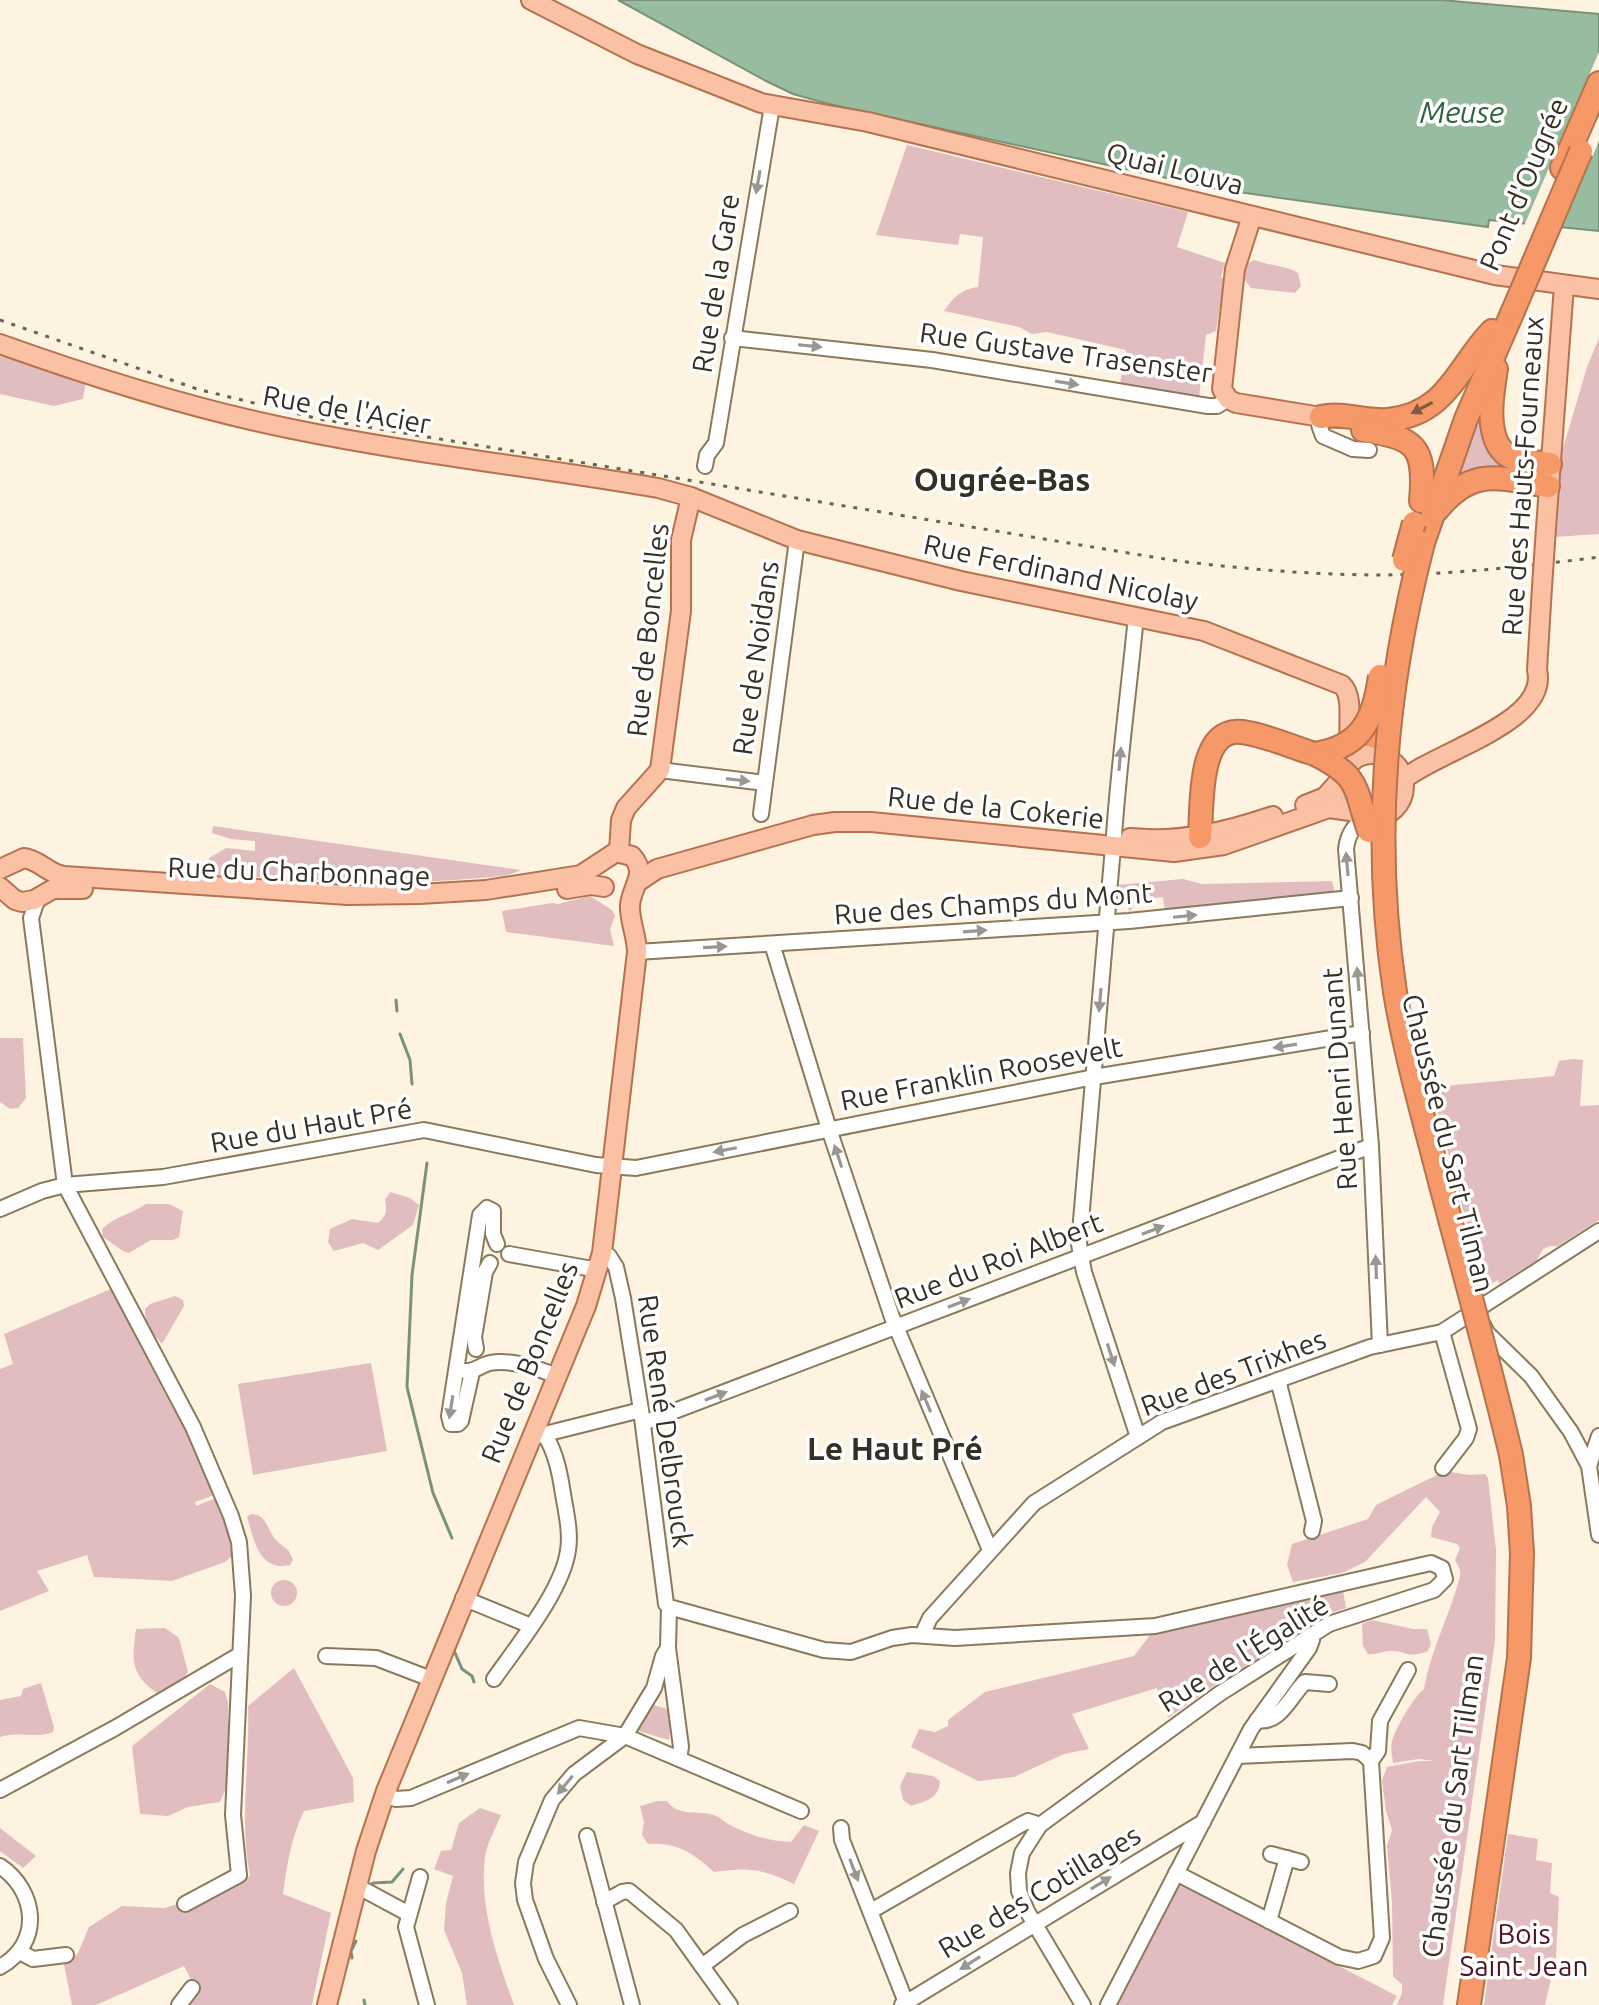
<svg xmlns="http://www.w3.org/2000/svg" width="1599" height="2005" font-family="Ubuntu,sans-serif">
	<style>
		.green { fill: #e2bdc0 }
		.water { fill: #97bc9f; stroke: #7a927a; stroke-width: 2 }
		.pier { fill: #fdf3e0 }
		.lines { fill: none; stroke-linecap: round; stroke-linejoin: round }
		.stream { stroke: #7a927a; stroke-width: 3 }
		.minor-casing { stroke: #8a7a5d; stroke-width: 18 }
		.major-casing { stroke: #b3734f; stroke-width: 22 }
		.highway-casing { stroke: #b3734f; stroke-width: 26 }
		.minor { stroke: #fff; stroke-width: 14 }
		.major { stroke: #fac1a4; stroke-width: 18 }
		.highway { stroke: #f69867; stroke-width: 22 }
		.rail { stroke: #6a6254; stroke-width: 3; stroke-dasharray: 4 8; stroke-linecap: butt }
		.major-bridge-casing { stroke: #b3734f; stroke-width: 22; stroke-linecap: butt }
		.highway-bridge-casing { stroke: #b3734f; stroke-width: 26; stroke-linecap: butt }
		.major-bridge { stroke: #fac1a4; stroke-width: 18 }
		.highway-bridge { stroke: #f69867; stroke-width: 22 }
		.oneway { fill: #9a9791 }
		.oneway2 { fill: #83593e }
		.labels { text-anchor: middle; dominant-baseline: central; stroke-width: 7; stroke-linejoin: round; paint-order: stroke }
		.street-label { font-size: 28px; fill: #362f23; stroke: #fff }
		.park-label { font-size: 28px; fill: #4f141f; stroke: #fff }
		.water-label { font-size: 30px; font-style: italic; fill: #2b653e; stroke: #fff }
		.quarter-label { font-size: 32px; font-weight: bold; fill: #362f23; stroke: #fff }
	</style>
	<rect width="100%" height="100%" fill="#fdf3e0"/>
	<g class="green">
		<path d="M907,145L1188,212L1177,247L1225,263L1221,277L1224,280L1216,331L1206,335L1199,398L1120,384L1126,350L1047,332L1032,334L1019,327L944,311C954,297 960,290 978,287L983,237L960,234L958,245L876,235Z"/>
		<path d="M1254,260C1267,265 1288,266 1298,273L1301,286L1295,293L1251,288L1243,278L1247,264Z"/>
		<polygon points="1599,338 1599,534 1555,537 1559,462 1587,367"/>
		<polygon points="0,356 86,381 83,399 54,406 0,394"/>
		<polygon points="1485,400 1487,410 1524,468 1453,483"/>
		<path d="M213,826L521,870C506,878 484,877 467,879C381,887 294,879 208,874L209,858L226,848L255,851V841L231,839L212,833Z"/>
		<polygon points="1183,879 1202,884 1332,881 1335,894 1165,911 1163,897 1152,898 1146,890 1136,889 1134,906 1129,912 1127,899 1116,900 1116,885"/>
		<polygon points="590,896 612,910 615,916 610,929 614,946 506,932 502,911 552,903 558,904"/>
		<polygon points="0,1038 23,1038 26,1098 18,1108 10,1109 0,1102"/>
		<polygon points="1574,1059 1583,1060 1580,1106 1599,1105 1599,1220 1558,1246 1550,1246 1543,1249 1537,1260 1499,1284 1498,1280 1484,1288 1437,1111 1433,1087 1554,1076 1559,1061"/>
		<path d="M390,1192L410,1198L419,1205L413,1225L378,1250L363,1243L334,1251L328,1242L330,1229L352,1219L378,1223C387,1216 387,1210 385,1200Z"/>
		<path d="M146,1204H169L183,1211L179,1237L173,1240H151L129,1253L123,1251L103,1237L102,1229C116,1216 131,1214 146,1204Z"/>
		<polygon points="111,1289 165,1394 181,1422 191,1433 214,1495 195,1502 196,1506 216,1498 228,1528 232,1556 225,1562 172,1581 94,1577 87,1555 37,1571 49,1591 0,1611 0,1369 13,1364 4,1334"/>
		<path d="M175,1296L183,1300L184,1306L162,1344C152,1333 144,1324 145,1309L150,1304Z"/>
		<polygon points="371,1363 387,1451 253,1475 238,1384"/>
		<path d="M1445,1471L1469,1475L1485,1474L1488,1478L1496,1550L1495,1641L1443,2005H1397L1402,1993V1984L1393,1977L1392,1902L1387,1846L1392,1830L1386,1811L1382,1780L1387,1767L1419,1761H1434L1419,1759L1393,1763C1392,1755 1390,1746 1393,1738C1397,1726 1415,1695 1424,1689C1431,1649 1450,1615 1460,1576V1570L1455,1560L1460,1548L1457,1544L1431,1537L1432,1527L1440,1512L1426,1497L1365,1562L1342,1573L1293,1582L1287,1565L1292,1544L1368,1519L1376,1505Z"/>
		<path d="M251,1514C268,1515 267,1531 277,1541C286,1550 288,1546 293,1560L290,1565C259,1572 254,1540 247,1517Z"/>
		<circle cx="284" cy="1593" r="13"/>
		<polygon points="1343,1591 1346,1608 1328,1614 1212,1687 1168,1718 1157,1688 1072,1714 1089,1749 1064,1754 1014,1777 978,1781 911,1747 919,1729 935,1732 948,1726 948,1720 985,1692 1134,1656 1150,1635"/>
		<path d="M1372,1620L1413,1629H1427L1431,1644L1428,1651C1405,1660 1405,1649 1388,1651C1380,1652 1376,1655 1368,1654L1363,1646L1362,1624Z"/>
		<path d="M165,1628L179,1638L188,1672C180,1685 173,1691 157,1693C130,1674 132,1660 136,1629Z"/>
		<path d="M294,1668L353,1778L354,1802L304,1811C291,1838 287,1865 283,1894L331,1913L312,2005H182L195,1987L184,1966L96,2005H72L64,1964L78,1953L89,1927L122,1906L164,1908L191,1900L250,1876C239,1820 250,1763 248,1706Z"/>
		<path d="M41,1683L54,1727L53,1732C36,1739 18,1731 0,1737V1700L21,1696L23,1689Z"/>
		<polygon points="210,1684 225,1692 228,1702 229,1782 220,1802 188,1807 168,1816 140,1814 132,1746"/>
		<polygon points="653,1705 672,1710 669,1740 638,1731"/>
		<path d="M907,1772L933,1776L940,1781C939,1799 926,1801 911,1806L903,1800L900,1786Z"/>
		<path d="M658,1801H667C678,1817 697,1810 714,1815C720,1817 724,1822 730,1825C747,1834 771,1842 791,1842L804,1825L819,1831L794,1884C763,1869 749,1867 714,1872C693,1853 677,1842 648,1844L642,1835L644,1822L640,1806Z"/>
		<path d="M480,1808L501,1815C496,1828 487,1843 485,1857C479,1908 497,1957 514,2005H467L462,1973L444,1930L446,1903L453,1876L434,1869L441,1851L451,1850L459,1823Z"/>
		<polygon points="0,1828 36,1856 23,1868 0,1851"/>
		<polygon points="1508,1834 1538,1839 1536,1860 1552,1863 1550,1893 1559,1897 1556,1957 1545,2005 1484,2005"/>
		<polygon points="1182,1885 1397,1996 1392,2005 1117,2005 1178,1886"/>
	</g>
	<polygon class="water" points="618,0 1441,0 1599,14 1599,231 1489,220 1488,227 1217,189 829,104 793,94 766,81"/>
	<polygon class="pier" points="1599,52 1599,141 1560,231 1523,228"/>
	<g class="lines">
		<g class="stream">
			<polyline points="396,1000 397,1011"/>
			<polyline points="400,1034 410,1060 412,1084"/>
			<polyline points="427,1163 412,1275 407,1387 433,1493 452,1538"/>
			<polyline points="452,1646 462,1669 472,1676 474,1682"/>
			<polyline points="370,1886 373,1883 392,1882 403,1869"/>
			<polyline points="352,1958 351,1951 356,1941"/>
			<polyline points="364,2000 365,2005"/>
		</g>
		<defs>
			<g id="minor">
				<polyline points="732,338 932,360 1208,406 1217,406 1228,399"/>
				<polyline points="1321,417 1319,425 1323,436 1353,449 1369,450"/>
				<polyline points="705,466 707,455 716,443 772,106"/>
				<polyline points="660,770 765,783 797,540"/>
				<polyline points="761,814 765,783"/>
				<path d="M1366,817C1354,826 1348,833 1346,849L1371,1146L1380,1345"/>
				<path d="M1114,836C1119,762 1129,690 1136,616"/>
				<polyline points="1113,847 1079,1244 1084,1272 1138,1437"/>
				<polyline points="38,898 31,918 65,1185 193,1427 231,1516 239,1542 243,1596 233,1815 239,1875 185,1904"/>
				<polyline points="772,944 829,1129 892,1317 990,1550"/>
				<polyline points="637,952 1129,921 1351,898"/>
				<polyline points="0,1209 42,1191 65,1185 163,1177 424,1130 596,1165 636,1168 1094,1077 1362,1033"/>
				<polyline points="602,1253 609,1256 616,1267 623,1298 641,1410 666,1604 669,1607 824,1650 851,1652 892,1638 912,1635 955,1638 1155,1626 1431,1563 1442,1568 1445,1579 1434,1590 1329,1624 1219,1694 1040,1825 1022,1853 1018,1873 1019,1891 1027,1911 1083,2005"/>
				<polyline points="509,1254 598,1270"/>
				<polyline points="1483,1325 1488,1334 1531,1376 1571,1432 1589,1466 1599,1535"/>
				<polyline points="1442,1332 1469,1429 1466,1438 1443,1468"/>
				<polyline points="476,1349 474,1337 485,1272 490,1263"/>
				<path d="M465,1371C475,1372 480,1365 490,1363C510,1359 538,1368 556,1376"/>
				<polyline points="472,1372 461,1421 458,1424 451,1424 449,1416 480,1215 487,1208 493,1211 493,1234 497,1244"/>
				<polyline points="1278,1380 1314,1521 1312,1531"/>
				<polyline points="643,1423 1371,1146"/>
				<polyline points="537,1436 641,1410"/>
				<polyline points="1589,1466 1599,1436"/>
				<polyline points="463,1598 531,1626"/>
				<polyline points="669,1607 668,1648 681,1747 679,1758"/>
				<polyline points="922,1635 930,1618 1034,1503 1162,1422 1370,1347 1442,1332 1599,1231"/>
				<polyline points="326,1656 376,1658 431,1679"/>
				<path d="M494,1679C517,1646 563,1590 568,1550C571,1533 566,1512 563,1494C560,1474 556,1453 545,1435"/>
				<path d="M1257,1720C1280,1725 1291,1695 1305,1682L1329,1684"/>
				<polyline points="1237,1756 1353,1751 1362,1753 1371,1761"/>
				<polyline points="0,1790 115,1728 239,1655"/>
				<polyline points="384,1795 396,1799 411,1798 579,1728 625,1736 801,1811"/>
				<polyline points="841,1828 842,1840 907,2005"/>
				<polyline points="587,1836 632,2005"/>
				<polyline points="1271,1854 1301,1862"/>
				<path d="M0,1866C37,1891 43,1943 0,1967"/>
				<polyline points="1176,1873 1339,1957 1358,1961 1374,1956 1382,1938 1371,1761 1378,1751 1380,1721 1408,1670"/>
				<polyline points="420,1877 406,1927 427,2005"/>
				<polyline points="357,1886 409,1914"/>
				<polyline points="604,1902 622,1892 629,1891 676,1930 730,2005"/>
				<polyline points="871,1911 1022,1824 1028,1821 1040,1825"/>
				<polyline points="1269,1921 1287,1858"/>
				<polyline points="20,1952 33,1959 66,1955"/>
				<polyline points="702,1966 743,1935 790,1911"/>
				<polyline points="179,2005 192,1988"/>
				<polyline points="569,2005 546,1959 525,1900 523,1883 526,1862 552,1800 574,1774 625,1736 654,1688 663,1656 668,1648"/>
				<polyline points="902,2005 1203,1822"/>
				<polyline points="1108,2005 1251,1729 1309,1648 1312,1640 1310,1637"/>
			</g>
			<g id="major">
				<polyline points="531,0 637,54 761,103 868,122 1495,275 1599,289"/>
				<polyline points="1252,216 1235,269 1222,389 1228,399 1236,403 1321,417"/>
				<path d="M0,344C95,378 192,409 292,429C413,454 536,467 658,488L691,497L797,540L961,581L1204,631L1342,685C1357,699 1343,738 1354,760"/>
				<polyline points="1546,528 1564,286"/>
				<circle cx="1372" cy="786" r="32"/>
				<path d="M1403,780C1434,752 1550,723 1537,670L1542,587"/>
				<polyline points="1305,805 1325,797 1341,779"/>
				<path d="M1130,838C1180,843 1226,832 1273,816"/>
				<polyline points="619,851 621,820 626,808 660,770 681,611 681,540 691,497"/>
				<path d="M0,869L24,858C40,860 48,874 64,876L348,895L420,894L486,890L581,875L616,852L632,856C648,874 632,885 630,905C629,920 637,936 637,952L602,1253L586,1306L386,1791L366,1851L327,2005"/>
				<polyline points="639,881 657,869 813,825 835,822 871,822 1174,852 1224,845 1329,808 1350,811"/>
				<polyline points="0,887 15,900 22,902 34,900 53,889 83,889"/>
				<polyline points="567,889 591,885 604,887"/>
			</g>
			<g id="highway">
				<polyline points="1562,168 1599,83"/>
				<path d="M1496,369C1492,393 1484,438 1507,455C1518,463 1537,462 1550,464"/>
				<path d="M1321,417C1344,412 1365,422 1388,420C1448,414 1457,367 1492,331"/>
				<path d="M1363,430C1416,438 1426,446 1421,501"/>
				<path d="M1437,510C1472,466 1499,478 1548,486"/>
				<polyline points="1423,543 1466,419 1513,311"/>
				<polyline points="1375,737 1376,703"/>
				<path d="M1200,837C1202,808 1197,726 1242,732C1266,735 1291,747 1315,754"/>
				<polyline points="1469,2005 1519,1658 1522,1553 1519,1506 1511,1455"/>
			</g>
		</defs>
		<use href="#minor" class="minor-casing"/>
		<use href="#major" class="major-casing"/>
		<use href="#highway" class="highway-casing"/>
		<use href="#minor" class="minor"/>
		<use href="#major" class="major"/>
		<use href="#highway" class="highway"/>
		<path class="rail" d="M0,320L197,389L319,419L1171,560C1243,569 1313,575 1385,575C1457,574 1528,566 1599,557"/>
		<defs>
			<polyline id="major-bridge" points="1542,587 1546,528"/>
			<g id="highway-bridge">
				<polyline points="1513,311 1581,151"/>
				<path d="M1423,543C1385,689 1372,842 1395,992C1404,1046 1418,1098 1432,1151C1458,1252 1487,1353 1511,1455"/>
				<polyline points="1404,560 1414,523"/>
				<path d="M1315,754C1361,747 1374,720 1380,676"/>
				<path d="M1315,754C1361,777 1354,787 1369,831"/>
			</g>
		</defs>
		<use href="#major-bridge" class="major-bridge-casing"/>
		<use href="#highway-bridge" class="highway-bridge-casing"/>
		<use href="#major-bridge" class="major-bridge"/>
		<use href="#highway-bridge" class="highway-bridge"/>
	</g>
	<defs><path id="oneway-solid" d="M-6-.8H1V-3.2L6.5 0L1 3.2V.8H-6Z" transform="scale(2)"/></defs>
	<g class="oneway">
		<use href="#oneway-solid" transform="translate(758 182) rotate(100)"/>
		<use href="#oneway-solid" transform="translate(810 346) rotate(6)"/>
		<use href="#oneway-solid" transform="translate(1067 383) rotate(9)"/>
		<use href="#oneway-solid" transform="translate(1120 759) rotate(-85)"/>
		<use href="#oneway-solid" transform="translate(738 780) rotate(7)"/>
		<use href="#oneway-solid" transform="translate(1347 864) rotate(-95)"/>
		<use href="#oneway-solid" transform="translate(1185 916) rotate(-6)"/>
		<use href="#oneway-solid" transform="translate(975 931) rotate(-4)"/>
		<use href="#oneway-solid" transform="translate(715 947) rotate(-3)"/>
		<use href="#oneway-solid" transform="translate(1358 979) rotate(-95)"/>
		<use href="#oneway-solid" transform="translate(1100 1000) rotate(95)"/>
		<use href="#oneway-solid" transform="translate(1285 1046) rotate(171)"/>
		<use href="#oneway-solid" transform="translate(725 1150) rotate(169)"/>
		<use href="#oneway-solid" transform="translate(838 1156) rotate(-108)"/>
		<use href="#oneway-solid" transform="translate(1153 1230) rotate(-21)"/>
		<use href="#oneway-solid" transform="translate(1376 1267) rotate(-92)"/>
		<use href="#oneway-solid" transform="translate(959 1303) rotate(-21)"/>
		<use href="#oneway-solid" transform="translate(1111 1355) rotate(72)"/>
		<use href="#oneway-solid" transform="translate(716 1396) rotate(-21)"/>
		<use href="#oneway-solid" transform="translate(926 1401) rotate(-113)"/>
		<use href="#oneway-solid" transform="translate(451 1407) rotate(99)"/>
		<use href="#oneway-solid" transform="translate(458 1778) rotate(-23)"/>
		<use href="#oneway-solid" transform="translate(565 1785) rotate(130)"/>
		<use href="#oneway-solid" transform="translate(854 1870) rotate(69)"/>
		<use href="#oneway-solid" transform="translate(1101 1883) rotate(-31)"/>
		<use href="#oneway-solid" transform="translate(970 1963) rotate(148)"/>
	</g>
	<use class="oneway2" href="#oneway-solid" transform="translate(1422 408) rotate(152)"/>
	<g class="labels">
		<g class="street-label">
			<text transform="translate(1175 168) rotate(14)">Quai Louva</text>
			<text transform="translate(1523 184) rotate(-67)">Pont d'Ougrée</text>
			<text transform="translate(715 283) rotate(-81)">Rue de la Gare</text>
			<text transform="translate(1066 352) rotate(8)">Rue Gustave Trasenster</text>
			<text transform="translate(347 409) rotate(10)">Rue de l'Acier</text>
			<text transform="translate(1522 476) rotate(-86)">Rue des Hauts-Fourneaux</text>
			<text transform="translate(1061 572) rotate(12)">Rue Ferdinand Nicolay</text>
			<text transform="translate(647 630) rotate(-84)">Rue de Boncelles</text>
			<text transform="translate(755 658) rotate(-82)">Rue de Noidans</text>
			<text transform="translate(996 807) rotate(6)">Rue de la Cokerie</text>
			<text transform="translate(299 871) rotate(2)">Rue du Charbonnage</text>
			<text transform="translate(993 903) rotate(-4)">Rue des Champs du Mont</text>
			<text transform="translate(981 1073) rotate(-11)">Rue Franklin Roosevelt</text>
			<text transform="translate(1339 1079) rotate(-94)">Rue Henri Dunant</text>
			<text transform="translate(311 1125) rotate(-10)">Rue du Haut Pré</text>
			<text transform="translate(1449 1143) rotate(76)">Chaussée du Sart Tilman</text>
			<text transform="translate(998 1260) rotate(-21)">Rue du Roi Albert</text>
			<text transform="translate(529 1362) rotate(-68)">Rue de Boncelles</text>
			<text transform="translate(1233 1372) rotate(-21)">Rue des Trixhes</text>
			<text transform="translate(666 1421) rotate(82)">Rue René Delbrouck</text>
			<text transform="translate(1243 1653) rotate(-32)">Rue de l'Égalité</text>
			<text transform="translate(1452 1806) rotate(-82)">Chaussée du Sart Tilman</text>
			<text transform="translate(1039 1891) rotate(-31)">Rue des Cotillages</text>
		</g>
		<g class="park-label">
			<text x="1524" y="1933">Bois<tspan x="1524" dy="32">Saint Jean</tspan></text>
		</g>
		<g class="water-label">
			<text x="1462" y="112">Meuse</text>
		</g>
		<g class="quarter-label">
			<text x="1002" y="479">Ougrée-Bas</text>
			<text x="895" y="1448">Le Haut Pré</text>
		</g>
	</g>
</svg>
